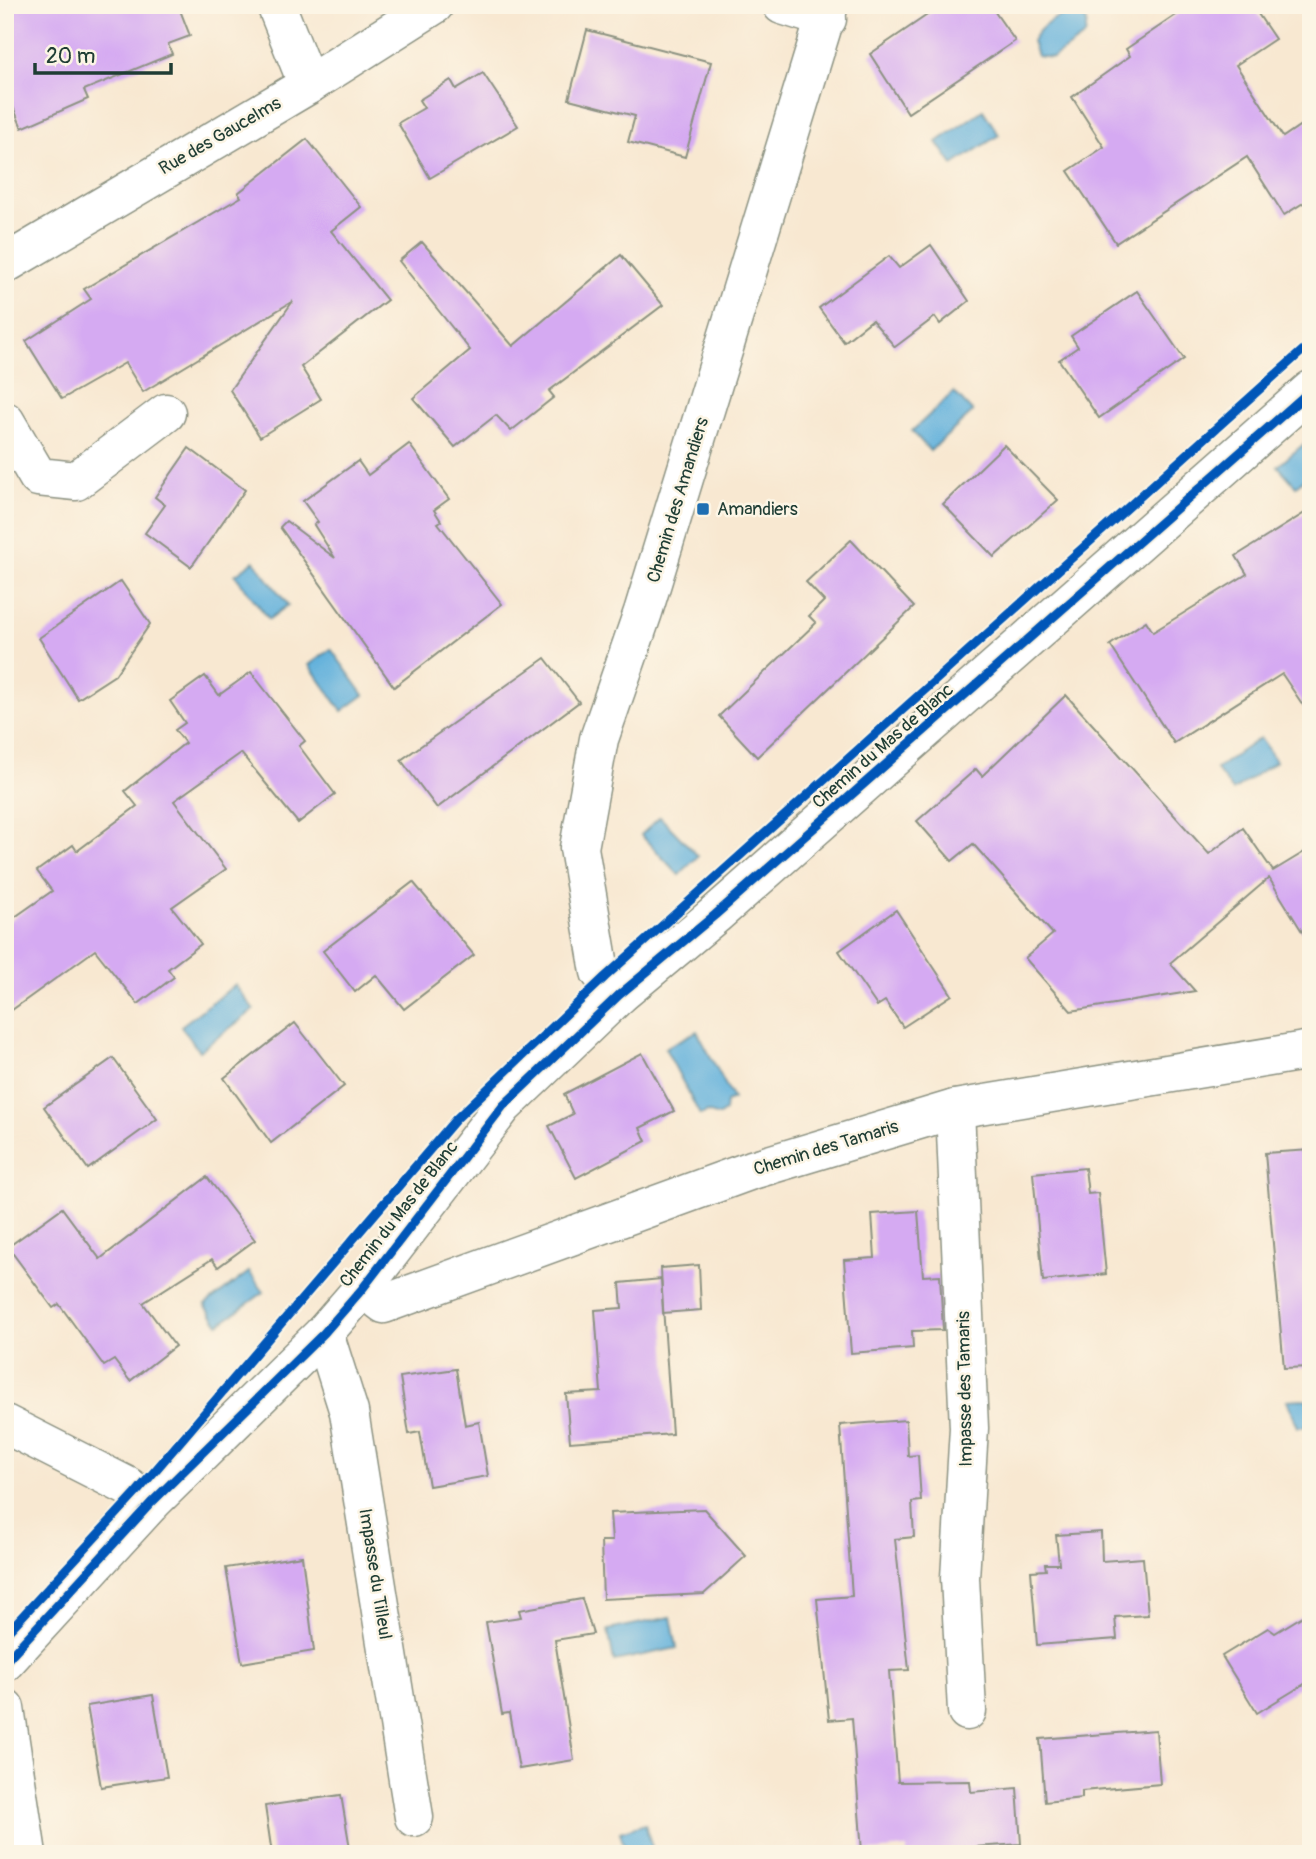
<svg xmlns="http://www.w3.org/2000/svg" width="1316" height="1859" font-family="Pangolin,sans-serif">
	<style>
		.water { fill: #62b1dc; stroke: #407788; stroke-width: 2 }
		.building { fill: #d5aaf2 }
		.lines { fill: none; stroke-linecap: round; stroke-linejoin: round }
		.minor-casing { stroke: #8c9282; stroke-width: 41 }
		.minor { stroke: #fff; stroke-width: 38 }
		.cycleway-casing { stroke: #fcf5e5; stroke-width: 13 }
		.cycleway { stroke: #0057b8; stroke-width: 9 }
		.poi-dot { fill: #1f6fb2; stroke: #fcf5e5; stroke-width: 2.5 }
		.labels { text-anchor: middle; dominant-baseline: central; stroke-width: 5; stroke-linejoin: round; paint-order: stroke }
		.street-label { font-size: 18px; fill: #1f3d34; stroke: #fcf5e5 }
		.poi-label { font-size: 18px; fill: #1f3d34; stroke: #fcf5e5; text-anchor: start }
	</style>
	<rect width="100%" height="100%" fill="#fcf5e5"/>
	<filter id="ink" filterUnits="userSpaceOnUse"><feTurbulence type="fractalNoise" baseFrequency=".0143" numOctaves="2"/><feDisplacementMap in="SourceGraphic" scale="14" xChannelSelector="R" yChannelSelector="G"/><feConvolveMatrix kernelMatrix="1 2 1 2 8 2 1 2 1" color-interpolation-filters="sRGB"/></filter>
	<filter id="wash" filterUnits="userSpaceOnUse"><feTurbulence type="fractalNoise" baseFrequency=".00686" numOctaves="4" result="noise"/><feDisplacementMap in="SourceGraphic" scale="28" xChannelSelector="R" yChannelSelector="G"/><feGaussianBlur stdDeviation="1.57" result="paint"/><feColorMatrix in="noise" values="0 0 0 0 0 0 0 0 0 0 0 0 0 0 0 0 0 1.4 0 .05"/><feComposite in="paint" operator="in"/></filter>
	<g filter="url(#wash)">
		<rect width="100%" height="100%" fill="#f8e8d1"/>
		<g class="water">
			<path d="M1075,12L1087,21L1085,36L1053,58L1037,56L1032,41C1041,25 1058,14 1075,12Z"/>
			<polygon points="983,110 999,135 953,165 937,142"/>
			<polygon points="954,392 973,412 930,451 912,431"/>
			<polygon points="1311,438 1311,473 1296,486 1278,466"/>
			<polygon points="254,561 288,605 269,619 235,575"/>
			<polygon points="331,649 364,695 342,711 309,665"/>
			<polygon points="1260,738 1276,761 1233,791 1216,769"/>
			<polygon points="660,817 698,856 679,875 641,835"/>
			<polygon points="235,985 254,1010 199,1051 181,1026"/>
			<polygon points="697,1031 733,1099 726,1102 725,1111 718,1116 707,1112 700,1115 665,1048"/>
			<polygon points="249,1272 264,1292 219,1324 205,1305"/>
			<polygon points="1301,1399 1311,1400 1311,1426 1298,1427 1287,1400"/>
			<polygon points="671,1617 677,1648 614,1661 608,1630"/>
			<polygon points="645,1824 654,1854 626,1854 620,1832"/>
		</g>
		<g id="blocks">
			<g class="building">
				<polygon points="5,5 178,5 190,36 168,44 172,54 84,90 88,99 22,128 5,88"/>
				<polygon points="942,5 990,5 1015,41 908,113 870,54"/>
				<polygon points="1191,5 1252,5 1275,39 1236,65 1283,137 1311,118 1311,198 1284,215 1247,157 1116,243 1068,171 1104,147 1072,97 1130,56 1126,49"/>
				<polygon points="587,30 711,62 685,157 628,142 635,116 569,99"/>
				<polygon points="483,73 518,126 430,178 398,123 424,108 419,100 451,80 456,89"/>
				<polygon points="307,139 361,207 331,231 387,300 301,367 321,399 260,437 230,390 293,301 143,392 125,363 62,399 26,341 91,299 84,289 241,197 238,193"/>
				<polygon points="422,242 513,346 621,255 663,305 549,391 554,397 511,431 496,415 455,447 413,398 470,350 399,261"/>
				<polygon points="931,245 969,301 940,324 935,317 895,347 872,320 844,342 819,308 889,256 899,268"/>
				<polygon points="1137,291 1184,359 1099,418 1059,360 1078,347 1071,336"/>
				<polygon points="409,444 449,499 434,510 441,521 438,523 502,604 394,687 280,527 286,521 335,558 314,525 318,522 303,501 358,461 368,475"/>
				<polygon points="1004,445 1058,500 994,557 943,504"/>
				<polygon points="189,448 245,490 191,567 145,533 165,505 155,497"/>
				<polygon points="1311,509 1311,717 1282,674 1174,743 1110,645 1146,621 1153,632 1247,574 1236,556"/>
				<polygon points="851,540 914,607 757,757 719,716 816,623 809,616 824,601 806,582"/>
				<polygon points="121,581 150,624 115,675 78,699 39,638"/>
				<polygon points="545,658 579,702 437,808 401,760"/>
				<polygon points="251,672 305,741 299,746 335,794 298,823 241,753 174,801 226,869 172,907 201,944 168,969 174,977 138,1004 95,950 5,1015 5,924 52,891 37,871 73,845 77,851 137,806 125,791 185,743 175,730 185,723 170,701 205,676 219,695"/>
				<polygon points="1066,695 1209,854 1243,828 1273,871 1311,848 1311,946 1269,878 1170,963 1195,991 1071,1011 1025,958 1053,934 973,844 952,861 917,821 976,769 982,776"/>
				<polygon points="413,882 474,955 404,1009 376,975 355,992 323,951"/>
				<polygon points="896,910 952,995 903,1027 885,1001 877,1006 839,951"/>
				<polygon points="295,1023 344,1086 271,1143 224,1078"/>
				<polygon points="642,1053 674,1111 640,1128 646,1141 576,1178 549,1126 573,1114 564,1094"/>
				<polygon points="113,1058 157,1119 88,1169 44,1107"/>
				<polygon points="1311,1150 1311,1367 1284,1368 1265,1153"/>
				<polygon points="1085,1168 1088,1194 1098,1193 1106,1274 1043,1281 1033,1173"/>
				<polygon points="207,1177 255,1240 218,1267 212,1259 143,1303 175,1346 130,1381 114,1360 104,1366 59,1304 53,1308 8,1247 62,1208 100,1259"/>
				<polygon points="918,1211 923,1276 940,1275 943,1330 912,1331 913,1348 851,1353 844,1260 875,1258 872,1214"/>
				<polygon points="699,1265 701,1310 663,1313 661,1268"/>
				<polygon points="661,1279 672,1434 570,1442 566,1394 601,1392 595,1310 622,1308 620,1283"/>
				<polygon points="456,1369 465,1425 479,1422 488,1476 429,1486 420,1432 409,1434 400,1377"/>
				<polygon points="906,1420 908,1456 918,1455 921,1501 912,1502 914,1537 895,1539 909,1670 889,1671 898,1782 970,1781 971,1792 1017,1788 1021,1844 975,1847 976,1854 907,1854 907,1848 862,1852 852,1718 829,1720 817,1599 852,1596 840,1425"/>
				<polygon points="704,1509 746,1556 704,1594 603,1599 601,1541 612,1541 610,1513"/>
				<polygon points="1101,1532 1102,1561 1143,1558 1148,1615 1115,1617 1117,1639 1037,1645 1031,1571 1046,1570 1045,1564 1059,1564 1056,1535"/>
				<polygon points="302,1556 314,1651 242,1663 226,1568"/>
				<polygon points="582,1599 593,1634 555,1640 574,1760 519,1769 509,1713 502,1714 486,1622 521,1617 519,1610"/>
				<polygon points="1311,1611 1311,1680 1257,1713 1222,1656 1268,1628 1275,1633"/>
				<polygon points="153,1695 167,1777 101,1787 87,1706"/>
				<polygon points="1156,1730 1160,1784 1082,1791 1082,1798 1045,1802 1040,1739"/>
				<polygon points="341,1795 351,1854 272,1854 265,1806"/>
			</g>
		</g>
	</g>
	<g filter="url(#ink)">
		<use href="#blocks" fill-opacity="0" stroke="#8c9282" stroke-width="2"/>
		<g class="lines">
			<defs>
				<g id="minor">
					<polyline points="276,5 308,85"/>
					<polyline points="782,5 827,19"/>
					<polyline points="5,264 308,85 434,5"/>
					<polyline points="5,421 38,477 76,481 166,413"/>
					<polyline points="619,995 600,972 579,848 599,739 643,612 829,5"/>
					<polyline points="955,1109 969,1428 960,1578 967,1711"/>
					<polyline points="363,1288 384,1304 752,1170 955,1109 1311,1050"/>
					<polyline points="324,1333 349,1412 414,1817"/>
					<polyline points="5,1424 127,1486 151,1503"/>
					<polyline points="5,1662 151,1503 324,1333 363,1288 503,1106 619,995 715,915 1311,390"/>
					<polyline points="5,1708 27,1854"/>
				</g>
			</defs>
			<use href="#minor" class="minor-casing"/>
			<use href="#minor" class="minor"/>
			<defs>
				<g id="cycleway">
					<polyline points="5,1635 136,1493 456,1119 605,977 1311,343"/>
					<polyline points="5,1662 151,1503 324,1333 363,1288 503,1106 619,995 715,915 1311,390"/>
				</g>
			</defs>
			<use href="#cycleway" class="cycleway-casing"/>
			<use href="#cycleway" class="cycleway"/>
		</g>
	</g>
	<rect class="poi-dot" x="696" y="502" width="14" height="14" rx="3.5"/>
	<g class="labels">
		<g class="street-label">
			<text transform="translate(220 136) rotate(-30)">Rue des Gaucelms</text>
			<text transform="translate(678 500) rotate(-73)">Chemin des Amandiers</text>
			<text transform="translate(883 746) rotate(-41)">Chemin du Mas de Blanc</text>
			<text transform="translate(826 1148) rotate(-17)">Chemin des Tamaris</text>
			<text transform="translate(399 1214) rotate(-52)">Chemin du Mas de Blanc</text>
			<text transform="translate(965 1389) rotate(-91)">Impasse des Tamaris</text>
			<text transform="translate(375 1574) rotate(81)">Impasse du Tilleul</text>
		</g>
		<g class="poi-label">
			<text x="717" y="509">Amandiers</text>
		</g>
	</g>
	<rect width="1316" height="1859" fill="none" stroke="#fcf5e5" stroke-width="28"/>
	<path d="M35 63v10h136v-10" fill="none" stroke="#1f3d34" stroke-width="3.5"/>
	<text x="46" y="63" font-size="21" fill="#1f3d34" stroke="#fcf5e5" stroke-width="5" paint-order="stroke">20 m</text>
</svg>
